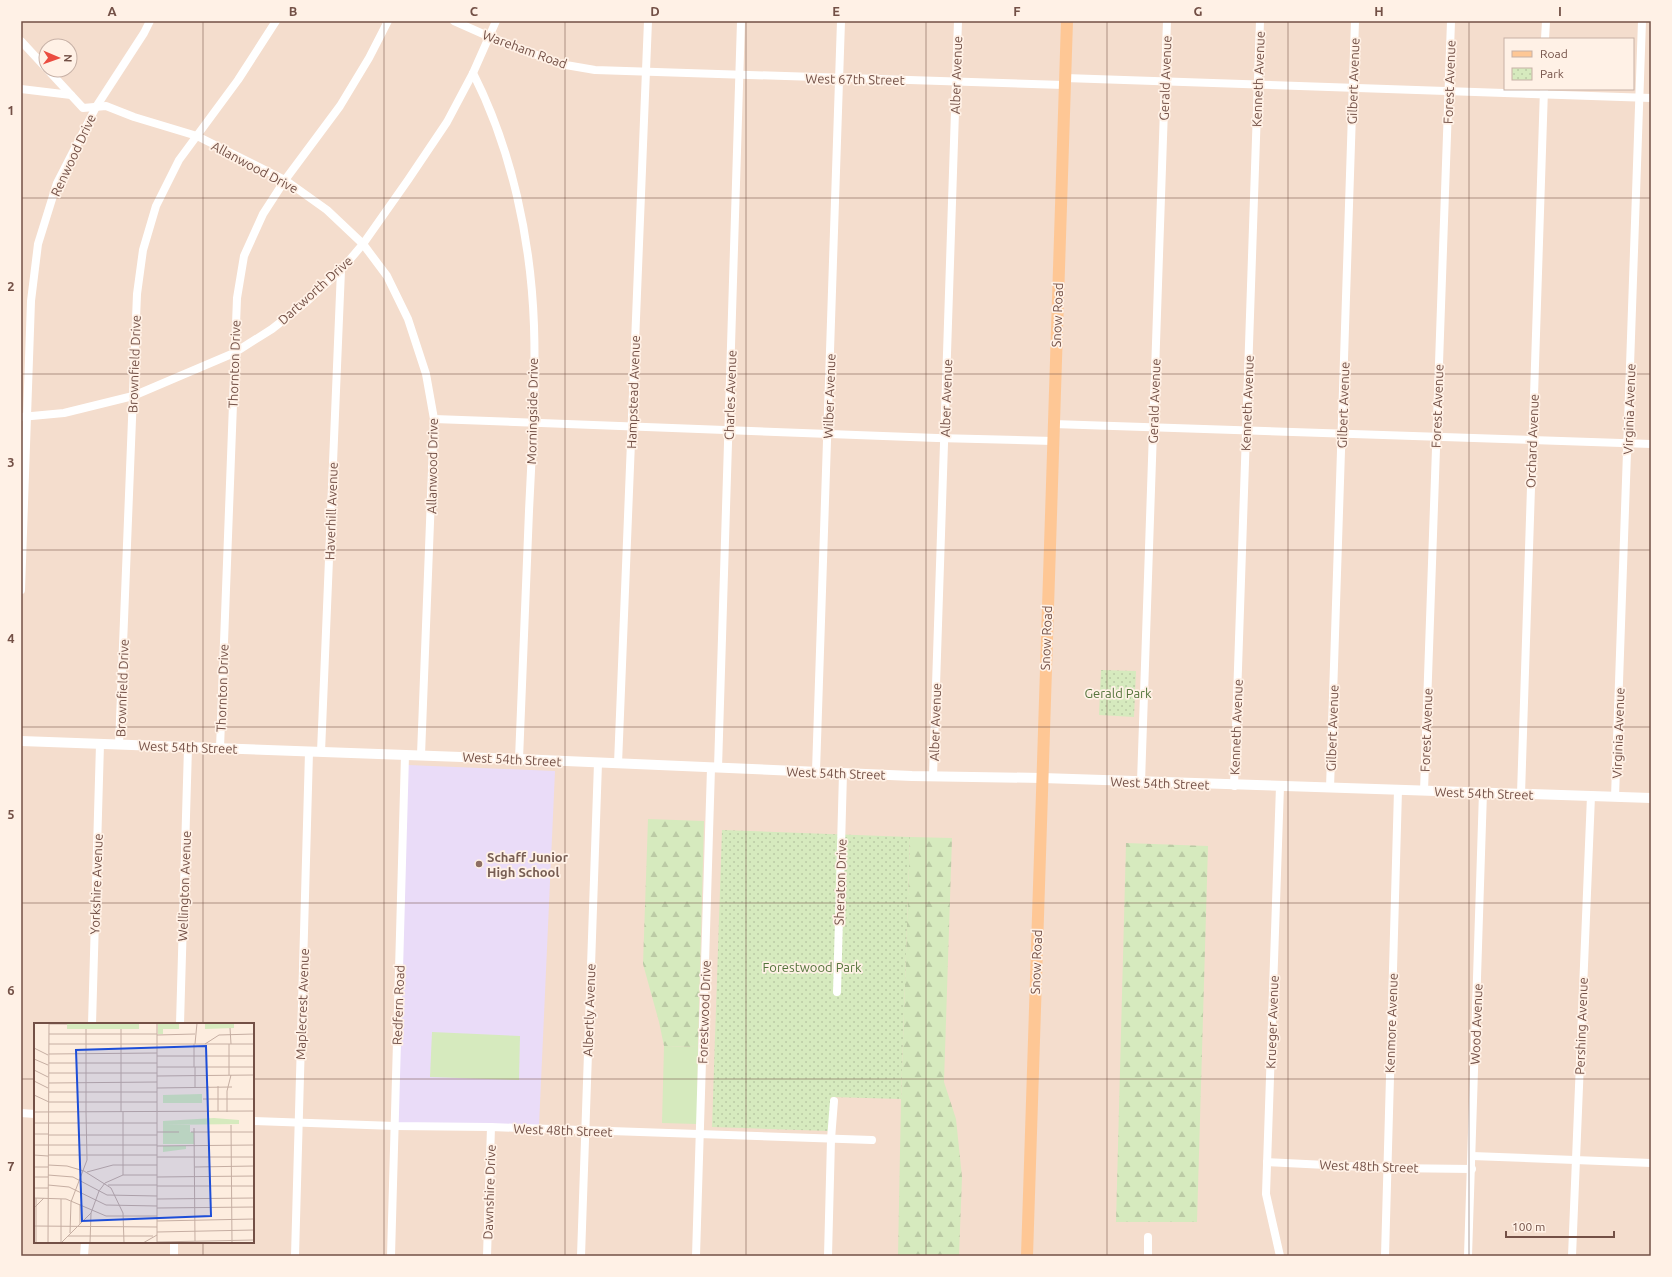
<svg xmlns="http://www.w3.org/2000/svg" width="1672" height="1277" font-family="Ubuntu,sans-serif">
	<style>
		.residential { fill: #f4ddcd; fill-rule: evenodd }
		.education { fill: #eadcf8 }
		.grass { fill: #d6eabe }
		.forest { fill: url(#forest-firs) }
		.park { fill: url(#park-dots) }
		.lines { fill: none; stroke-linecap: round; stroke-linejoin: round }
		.minor { stroke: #fff; stroke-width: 8 }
		.tertiary { stroke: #fff; stroke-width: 10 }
		.primary { stroke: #fec795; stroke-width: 12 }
		.grid { fill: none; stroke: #735046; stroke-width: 1; stroke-opacity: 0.55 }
		.education-dot { fill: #8d6e63; stroke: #fff1e6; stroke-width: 1.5 }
		.labels { text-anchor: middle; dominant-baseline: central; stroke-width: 3.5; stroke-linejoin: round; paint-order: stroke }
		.street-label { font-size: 13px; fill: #735046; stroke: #fff1e6 }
		.park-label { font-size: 13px; fill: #55743c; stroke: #fff1e6 }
		.education-label { font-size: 13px; font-weight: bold; fill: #785e54; stroke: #fff1e6; text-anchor: start }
		.inset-road { fill: none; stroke: #c6aea2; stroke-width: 1 }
		.view { fill: #1d4ed8; fill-opacity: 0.15; stroke: #1d4ed8; stroke-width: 2 }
		.inset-edge { fill: none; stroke: #735046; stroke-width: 2 }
		.neatline { fill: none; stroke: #735046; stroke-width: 1.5 }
		.grid-label { font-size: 13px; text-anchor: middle; font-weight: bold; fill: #735046 }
	</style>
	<defs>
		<pattern id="forest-firs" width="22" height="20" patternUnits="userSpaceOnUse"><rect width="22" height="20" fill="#d6eabe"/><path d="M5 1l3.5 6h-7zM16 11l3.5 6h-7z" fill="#bbcaa5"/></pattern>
		<pattern id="park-dots" width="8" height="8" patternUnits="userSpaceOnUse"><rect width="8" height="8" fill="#d6eabe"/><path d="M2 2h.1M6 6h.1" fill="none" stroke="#bbcaa5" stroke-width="1.8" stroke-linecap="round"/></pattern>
	</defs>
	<rect width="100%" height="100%" fill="#fdeddf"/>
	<path class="residential" d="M21,21H1651V1256H21ZM1505,39H1633V89H1505ZM46,46H70V70H46ZM35,1024H253V1242H35Z"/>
	<polygon class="education" points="408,765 555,771 539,1126 398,1124"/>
	<g class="grass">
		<polygon points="432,1032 520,1036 519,1080 430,1077"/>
		<polygon points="664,1046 698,1047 697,1124 662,1123"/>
	</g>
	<g class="forest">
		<polygon points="648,819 704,821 698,1047 664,1046 659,1022 643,964"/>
		<polygon points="910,837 952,838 944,1082 956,1119 962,1177 959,1256 898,1256 901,1099"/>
		<polygon points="1126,843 1208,846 1197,1222 1116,1222"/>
	</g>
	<g class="park">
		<polygon points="1101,670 1136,671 1134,717 1099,715"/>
		<polygon points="722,830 910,837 901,1099 831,1097 829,1131 712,1127"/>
	</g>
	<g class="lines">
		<g class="minor">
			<polyline points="454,21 490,37 560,64 595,70 1064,85"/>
			<polyline points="1545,39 1546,21"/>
			<polyline points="21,41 46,68"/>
			<polyline points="48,70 71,95"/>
			<path d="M473,73C512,150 531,240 534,326C536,387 532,449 529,511C526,594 522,676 519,759"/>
			<polyline points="1065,78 1651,98"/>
			<polyline points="21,89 71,95 83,108 106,106 134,117 197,136 285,180 327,210 363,244 387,276 408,319 426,374 434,419 421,755"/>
			<polyline points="21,417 64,413 133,396 234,353 272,329 305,303 341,270 363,244 408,180 447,122 473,73 496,21"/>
			<polyline points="434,419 937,438 1053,441"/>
			<polyline points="1053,424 1651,444"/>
			<polyline points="21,590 31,301 38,244 57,183 96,107 144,33 150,21"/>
			<polyline points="119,745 137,294 143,250 156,206 179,160 238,80 276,21"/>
			<polyline points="220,748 237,298 244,256 263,214 285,180 340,106 369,58 388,21"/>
			<polyline points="321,752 341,270"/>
			<polyline points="618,764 648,21"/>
			<polyline points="718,768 741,21"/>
			<polyline points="816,771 841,21"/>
			<polyline points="933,776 958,21"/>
			<polyline points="1141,782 1167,21"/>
			<polyline points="1234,786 1260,21"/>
			<polyline points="1280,786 1266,1194 1280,1256"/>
			<polyline points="1330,788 1355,21"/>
			<polyline points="1424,791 1451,21"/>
			<polyline points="1521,794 1544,89"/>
			<polyline points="1615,797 1642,21"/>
			<polyline points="837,992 843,773"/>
			<polyline points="92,1024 100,744"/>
			<polyline points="180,1024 188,747"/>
			<polyline points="21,1113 35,1114"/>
			<polyline points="253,1121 395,1126 491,1127 872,1140"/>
			<polyline points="1472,1156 1651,1163"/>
			<polyline points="1267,1162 1388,1168 1472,1169"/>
			<polyline points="84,1256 85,1242"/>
			<polyline points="174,1256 174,1242"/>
			<polyline points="295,1256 309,752"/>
			<polyline points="391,1256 405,755"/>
			<polyline points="487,1256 491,1127"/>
			<polyline points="581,1256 598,763"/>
			<polyline points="696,1256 711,768"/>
			<polyline points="828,1256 831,1139 834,1101"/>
			<polyline points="1148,1256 1148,1237"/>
			<polyline points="1385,1256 1398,790"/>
			<polyline points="1468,1256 1483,792"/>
			<polyline points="1572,1256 1591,796"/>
		</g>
		<polyline class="tertiary" points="21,741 519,759 912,776 1042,778 1651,798"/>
		<polyline class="primary" points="1027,1256 1067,21"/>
	</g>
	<path class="grid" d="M203,21V1024M384,21V1256M565,21V1256M746,21V1256M926,21V1256M1107,21V1256M1288,21V1256M1469,21V1256M21,198H1651M21,374H1651M21,550H1651M21,727H1651M21,903H1651M21,1079H35M253,1079H1651M203,1242V1256"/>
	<circle class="education-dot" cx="479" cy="864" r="4"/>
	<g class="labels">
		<g class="street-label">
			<text transform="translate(525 49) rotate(20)">Wareham Road</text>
			<text transform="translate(956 75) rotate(-88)">Alber Avenue</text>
			<text transform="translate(1165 78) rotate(-88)">Gerald Avenue</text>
			<text transform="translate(855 79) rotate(1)">West 67th Street</text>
			<text transform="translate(1258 79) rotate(-88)">Kenneth Avenue</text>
			<text transform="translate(1353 81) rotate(-88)">Gilbert Avenue</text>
			<text transform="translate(1449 82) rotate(-88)">Forest Avenue</text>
			<text transform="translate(73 155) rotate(-65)">Renwood Drive</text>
			<text transform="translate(255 167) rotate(28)">Allanwood Drive</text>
			<text transform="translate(315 290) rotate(-42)">Dartworth Drive</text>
			<text transform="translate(1057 315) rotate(-88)">Snow Road</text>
			<text transform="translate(134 364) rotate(-88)">Brownfield Drive</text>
			<text transform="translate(234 364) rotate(-88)">Thornton Drive</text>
			<text transform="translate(633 392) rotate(-88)">Hampstead Avenue</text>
			<text transform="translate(730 395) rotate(-88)">Charles Avenue</text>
			<text transform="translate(829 396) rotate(-88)">Wilber Avenue</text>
			<text transform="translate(946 398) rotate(-88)">Alber Avenue</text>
			<text transform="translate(1154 401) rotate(-88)">Gerald Avenue</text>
			<text transform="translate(1247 403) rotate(-88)">Kenneth Avenue</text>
			<text transform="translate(1343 405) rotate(-88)">Gilbert Avenue</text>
			<text transform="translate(1437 406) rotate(-88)">Forest Avenue</text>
			<text transform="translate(1629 409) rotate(-88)">Virginia Avenue</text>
			<text transform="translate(532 411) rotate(-89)">Morningside Drive</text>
			<text transform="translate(1532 441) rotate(-88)">Orchard Avenue</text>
			<text transform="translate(432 466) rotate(-89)">Allanwood Drive</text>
			<text transform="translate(331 511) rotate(-88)">Haverhill Avenue</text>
			<text transform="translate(1046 638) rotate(-88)">Snow Road</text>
			<text transform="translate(122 688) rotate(-88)">Brownfield Drive</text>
			<text transform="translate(222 688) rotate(-88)">Thornton Drive</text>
			<text transform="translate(935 722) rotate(-88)">Alber Avenue</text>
			<text transform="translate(1236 727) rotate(-88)">Kenneth Avenue</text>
			<text transform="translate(1332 728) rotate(-88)">Gilbert Avenue</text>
			<text transform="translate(1426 730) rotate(-88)">Forest Avenue</text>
			<text transform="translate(1618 733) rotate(-88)">Virginia Avenue</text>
			<text transform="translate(188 747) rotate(2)">West 54th Street</text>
			<text transform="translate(512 759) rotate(3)">West 54th Street</text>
			<text transform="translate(836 773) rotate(2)">West 54th Street</text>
			<text transform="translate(1160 783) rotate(2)">West 54th Street</text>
			<text transform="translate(1484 793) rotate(2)">West 54th Street</text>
			<text transform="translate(840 882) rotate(-88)">Sheraton Drive</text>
			<text transform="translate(96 884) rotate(-88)">Yorkshire Avenue</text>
			<text transform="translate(184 886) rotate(-88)">Wellington Avenue</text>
			<text transform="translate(1036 962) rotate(-88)">Snow Road</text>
			<text transform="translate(302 1004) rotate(-88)">Maplecrest Avenue</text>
			<text transform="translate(398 1005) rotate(-88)">Redfern Road</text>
			<text transform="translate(589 1010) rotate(-88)">Albertly Avenue</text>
			<text transform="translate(704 1012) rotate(-88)">Forestwood Drive</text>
			<text transform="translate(1272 1022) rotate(-88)">Krueger Avenue</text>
			<text transform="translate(1391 1023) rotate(-88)">Kenmore Avenue</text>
			<text transform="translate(1476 1024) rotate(-88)">Wood Avenue</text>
			<text transform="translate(1581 1026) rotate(-88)">Pershing Avenue</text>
			<text transform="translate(563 1130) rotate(2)">West 48th Street</text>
			<text transform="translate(1369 1166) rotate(2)">West 48th Street</text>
			<text transform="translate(489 1192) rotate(-88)">Dawnshire Drive</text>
		</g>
		<g class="park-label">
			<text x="1118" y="693">Gerald Park</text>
			<text x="812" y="967">Forestwood Park</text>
		</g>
		<g class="education-label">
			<text x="487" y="857">Schaff Junior<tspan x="487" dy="15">High School</tspan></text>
		</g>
	</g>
	<g transform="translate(34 1023)">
		<rect width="220" height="220" fill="#fdeddf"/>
		<path d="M168,71V80H129V72ZM180,95L205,97V101L129,102V98ZM129,123H152V126L129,129Z" fill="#d6eabe"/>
		<path d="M33,0H105V6H33ZM124,0H145V6H129V11H124Z" fill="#d6eabe"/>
		<path d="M171,0H200V5L171,6ZM129,102H156V109H160V121H129Z" fill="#d6eabe"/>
		<path class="inset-road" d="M15,1H33M196,5L197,21M87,6V89M15,11H123M123,12L161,11M15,21H220M160,21V44M161,21L163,0M171,21L185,12L220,11M195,21V52M0,25L14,32M15,31L123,30M123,33H220M0,36L14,42M15,40H123M123,44H220M161,44V65M0,47L14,54M15,50H123M123,53L220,52M0,58L14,65M15,60L123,59M174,63V88M123,65L198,64M15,69H123M0,72L15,79H123M169,76H220M184,88V63M0,89L220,88M52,89V6M193,89V68L197,52M0,100H123M197,102L198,220M160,105L161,218M123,109H145M157,109H220M0,111H14M14,112H123M0,122H123M123,123L220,122M0,132L14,133M14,132H123M123,134H220M14,142L33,143L50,148L77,165L89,190L90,220M0,144H14M161,144L220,143M53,149L79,142H123M14,152L39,154L73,172L123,173M89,152V89M0,154H14M123,154L220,153M14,162L35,164L72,182L123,183M74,162H123M123,163H220M0,165H14M0,175L32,176L72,193H123M123,176L220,175M0,185L10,175M123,185L220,184M123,198L220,196M46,201V181M0,203L123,204M123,209L220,207M36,210L37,179L53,137L52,89M34,213H119M123,219L220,217M2,220V175M14,220L15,0M27,220V176M27,220L57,190M56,220L57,190L65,168L71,160L89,152H123M109,220L123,212M123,220V0"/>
		<path class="view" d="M172,23L177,193L48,198L42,27Z"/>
		<rect width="220" height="220" class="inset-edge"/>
	</g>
	<rect width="1672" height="1277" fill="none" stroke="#fff1e6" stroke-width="44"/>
	<rect x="1504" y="38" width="130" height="52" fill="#fff1e6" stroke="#c7b1a6"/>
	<rect x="1512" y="51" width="20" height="6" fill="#fec795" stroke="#c7b1a6"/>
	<text x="1540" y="58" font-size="12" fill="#735046">Road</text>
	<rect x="1512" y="68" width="20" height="12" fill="url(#park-dots)" stroke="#c7b1a6"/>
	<text x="1540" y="78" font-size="12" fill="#735046">Park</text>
	<g transform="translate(58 58) rotate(92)"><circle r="19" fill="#fff1e6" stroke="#c7b1a6"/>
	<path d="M0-3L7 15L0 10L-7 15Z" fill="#eb4c40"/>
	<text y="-6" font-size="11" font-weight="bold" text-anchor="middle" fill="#735046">N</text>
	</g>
	<path d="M1506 1231v6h108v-6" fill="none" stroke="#735046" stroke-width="2"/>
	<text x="1512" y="1231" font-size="12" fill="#735046" stroke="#fff1e6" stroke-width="3" paint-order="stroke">100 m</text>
	<rect x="22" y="22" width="1628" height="1233" class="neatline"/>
	<g class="grid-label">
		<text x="112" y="16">A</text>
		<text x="293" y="16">B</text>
		<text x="474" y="16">C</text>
		<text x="655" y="16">D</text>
		<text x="836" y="16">E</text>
		<text x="1017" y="16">F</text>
		<text x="1198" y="16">G</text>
		<text x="1379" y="16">H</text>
		<text x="1560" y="16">I</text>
		<text x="11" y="115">1</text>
		<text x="11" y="291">2</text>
		<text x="11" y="467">3</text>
		<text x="11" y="643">4</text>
		<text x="11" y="819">5</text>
		<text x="11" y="995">6</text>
		<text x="11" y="1171">7</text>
	</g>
</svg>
